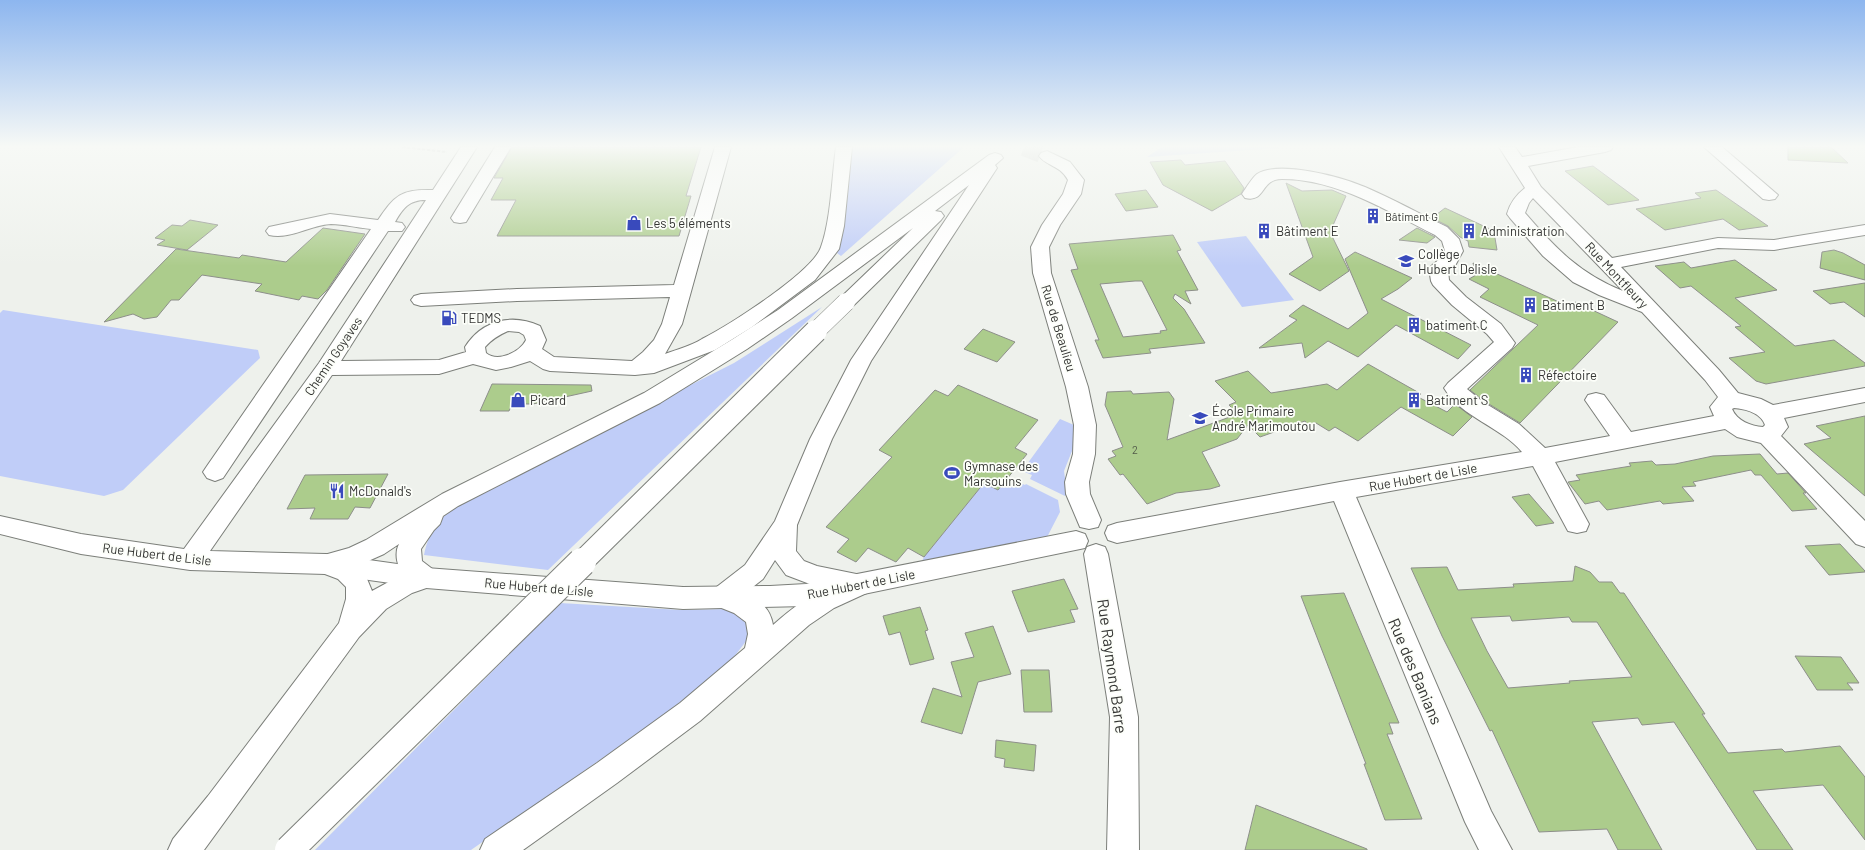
<svg xmlns="http://www.w3.org/2000/svg" width="1865" height="850" font-family="Barlow,sans-serif">
	<style>
		.green { fill: #c0cdf8 }
		.building { fill: #accc8c; stroke: #8d8f8a; fill-rule: evenodd }
		.lines { fill: none; stroke-linecap: round; stroke-linejoin: round }
		.minor-tunnel { stroke: #c9cbc7; stroke-width: 18; stroke-dasharray: 18 9; stroke-linecap: butt }
		.minor-casing { stroke: #7c7f7a; stroke-width: 2 }
		.highway-casing { stroke: #7c7f7a; stroke-width: 2 }
		.path { stroke: #8f918d; stroke-width: 2; stroke-dasharray: 3.5 1.5; stroke-linecap: butt }
		.minor { fill: #fff; fill-rule: evenodd }
		.highway { fill: #fff; fill-rule: evenodd }
		.highway-bridge-far2-casing { stroke: #7c7f7a; stroke-width: 19; stroke-linecap: butt }
		.highway-bridge-far1-casing { stroke: #7c7f7a; stroke-width: 24; stroke-linecap: butt }
		.highway-bridge-casing { stroke: #7c7f7a; stroke-width: 30; stroke-linecap: butt }
		.highway-bridge-far2 { stroke: #fff; stroke-width: 18 }
		.highway-bridge-far1 { stroke: #fff; stroke-width: 22 }
		.highway-bridge { stroke: #fff; stroke-width: 28 }
		.labels { text-anchor: middle; dominant-baseline: central; stroke-width: 3.5; stroke-linejoin: round; paint-order: stroke }
		.far-poi-label { font-size: 11px; fill: #343533; stroke: #fcfef9; text-anchor: start }
		.number-label { font-size: 11px; fill: #525b49 }
		.poi-label { font-size: 13px; fill: #343533; stroke: #fcfef9; text-anchor: start }
		.street-label { font-size: 13px; fill: #343533; stroke: #fcfef9 }
		.near-street-label { font-size: 16px; fill: #343533; stroke: #fcfef9 }
	</style>
	<rect width="100%" height="100%" fill="#eef1ec"/>
	<g class="green">
		<polygon points="848,147 964,147 841,256 833,250"/>
		<polygon points="1162,147 1278,147 1279,148 1147,157"/>
		<polygon points="1246,236 1294,300 1242,307 1197,242"/>
		<path d="M822,307L548,570L424,555C430,527 440,519 461,501L734,363Z"/>
		<polygon points="3,310 258,350 260,358 123,490 104,496 0,476 0,313"/>
		<polygon points="1060,419 1074,425 1074,446 1064,471 1067,493 1065,496 1030,479 1032,475 1022,471"/>
		<polygon points="1008,478 1025,485 1026,484 1058,500 1060,512 1044,543 917,571 924,557 984,483 998,490"/>
		<polygon points="560,603 681,610 728,609 750,620 747,640 727,666 657,720 471,850 315,850"/>
	</g>
	<g class="building">
		<polygon points="512,147 701,147 686,196 691,196 679,236 497,236 516,200 491,200 503,178 494,178"/>
		<polygon points="1788,147 1831,147 1848,163 1788,160"/>
		<polygon points="1181,160 1185,165 1225,161 1244,188 1241,194 1212,211 1163,185 1150,162"/>
		<polygon points="1593,166 1639,200 1608,205 1565,171"/>
		<polygon points="1286,183 1302,191 1332,190 1346,196 1330,232 1349,271 1320,291 1289,274 1313,257"/>
		<polygon points="1146,190 1158,207 1126,211 1115,194"/>
		<polygon points="1716,190 1768,226 1739,230 1723,219 1665,230 1636,209 1701,198 1695,193"/>
		<polygon points="1445,208 1492,230 1494,232 1497,250 1469,247 1468,241 1460,237 1448,226 1432,218"/>
		<polygon points="190,220 218,225 187,250 157,245 165,240 155,238 172,225 182,226"/>
		<polygon points="323,228 365,234 327,290 318,299 302,296 299,300 255,291 262,284 202,275 179,300 171,300 157,317 144,319 133,314 104,322 176,249 239,258 242,255 286,262"/>
		<polygon points="1417,228 1435,237 1427,243 1399,240"/>
		<path d="M1173,235L1181,250L1177,251L1198,290L1185,291L1191,304L1175,294L1173,298L1184,309L1205,343L1149,349L1151,353L1103,358L1095,340H1099L1071,270L1078,269L1069,244ZM1135,281H1142L1167,330L1160,331L1161,333L1123,337L1100,284Z"/>
		<polygon points="1834,250 1843,253 1865,265 1865,280 1820,268 1822,252"/>
		<polygon points="1355,252 1412,278 1398,289 1381,299 1471,345 1458,359 1396,325 1358,357 1328,341 1305,358 1302,343 1259,348 1297,320 1289,316 1303,305 1348,329 1368,313 1345,259"/>
		<polygon points="1735,260 1777,290 1735,298 1795,346 1834,340 1865,363 1865,366 1766,384 1756,381 1729,358 1765,352 1735,327 1741,326 1691,286 1680,288 1655,266 1684,262 1691,268"/>
		<polygon points="1473,263 1570,307 1575,302 1618,322 1520,423 1484,401 1470,390 1538,325 1480,297 1489,289 1469,279 1476,275"/>
		<polygon points="1865,283 1865,317 1844,302 1830,304 1813,291"/>
		<polygon points="983,329 1015,342 997,362 964,349"/>
		<polygon points="1368,364 1421,394 1418,397 1447,412 1455,404 1472,417 1453,436 1401,407 1358,441 1335,427 1329,431 1316,423 1307,424 1305,421 1260,437 1248,425 1237,439 1202,452 1220,486 1210,489 1176,493 1147,504 1123,474 1120,475 1108,459 1116,456 1112,451 1123,447 1105,405 1107,392 1131,391 1133,394 1169,392 1174,399 1167,440 1238,414 1229,405 1236,402 1215,381 1248,371 1271,393 1327,384 1337,390"/>
		<polygon points="492,384 591,385 592,391 533,404 512,404 509,411 480,411"/>
		<polygon points="958,385 1038,420 1015,448 1027,454 998,490 984,483 924,557 908,548 896,562 868,548 856,562 837,552 849,539 826,527 892,457 879,450 935,390 948,396"/>
		<polygon points="1865,416 1865,496 1804,444 1831,438 1816,426"/>
		<polygon points="1760,454 1777,474 1788,473 1806,493 1803,493 1817,509 1792,511 1761,475 1755,475 1751,470 1693,482 1696,486 1682,487 1694,501 1663,504 1660,501 1607,510 1599,501 1585,504 1568,482 1580,480 1576,475 1631,466 1629,463 1652,461 1656,465 1675,464 1713,456"/>
		<polygon points="388,474 370,508 355,507 348,519 310,519 315,508 287,509 305,475"/>
		<polygon points="1529,494 1554,523 1536,526 1512,497"/>
		<polygon points="1840,544 1865,571 1865,572 1829,575 1805,546"/>
		<path d="M1575,566L1590,572L1599,582H1612L1620,593H1624L1705,714H1702L1728,753L1782,749L1785,752L1840,746L1865,777V840L1823,785L1753,791L1793,850H1757L1674,722L1642,725L1638,718L1592,722L1662,850H1618L1607,829L1539,832L1492,730L1490,731L1442,636L1411,568L1447,567L1458,590L1514,587L1513,584L1573,581ZM1510,616L1512,621L1569,617L1572,622H1597L1632,677L1569,681L1570,683L1508,688L1487,651L1471,618Z"/>
		<polygon points="1064,579 1078,609 1070,610 1075,622 1028,632 1012,591"/>
		<polygon points="1344,593 1399,723 1389,723 1393,734 1387,734 1422,819 1385,820 1364,764 1366,764 1301,596"/>
		<polygon points="920,607 928,630 925,631 934,659 910,665 900,632 889,635 883,616"/>
		<polygon points="993,626 1011,674 978,682 962,734 921,722 933,688 962,697 951,662 974,657 965,633"/>
		<polygon points="1795,656 1841,657 1859,683 1847,683 1853,690 1817,690"/>
		<polygon points="1021,670 1049,670 1052,712 1024,712"/>
		<polygon points="996,740 1036,745 1034,771 1004,767 1005,759 995,757"/>
		<polygon points="1256,805 1367,849 1367,850 1245,850"/>
	</g>
	<g class="lines">
		<polyline class="minor-tunnel" points="1024,147 1047,156"/>
		<defs>
			<g id="minor">
				<path d="M461,147H477L341,361L439,360L466,352L465,347C482,320 512,313 540,326L546,340L542,349L554,357L632,361L643,352L654,340L662,324L670,297L517,301L421,306L414,304L411,300L414,296L421,294L517,289L674,285L715,147H731L682,324L665,354C678,349 691,346 702,339C728,326 813,272 821,247C831,220 832,176 836,147H852L844,226L839,249L815,280L752,327L715,350L654,373L635,375L550,371L543,369L530,361L511,367L496,370L473,364L439,374L332,375L210,551L326,554L426,568L683,587L770,586L806,584L1076,531L1085,534L1088,541L1085,548L806,606L683,609L426,588L326,574L190,570L81,554L0,534V516L81,534L184,549L319,363L426,200C409,200 403,208 395,222L402,223L405,227L402,231H388L223,478L215,481L207,478L203,472L207,466L371,229C358,228 344,224 331,224C310,225 290,240 269,235L266,231L269,227L330,214L378,220C395,195 401,189 433,190ZM508,331L519,332L524,335L526,340C520,352 498,363 486,353L485,347C492,339 499,335 508,331Z"/>
				<polygon points="495,147 511,147 466,222 460,223 454,222 451,218"/>
				<path d="M1499,147H1515L1522,157L1578,147H1613L1611,150L1605,152L1528,166L1541,187L1612,258L1718,238L1774,240L1865,225V235L1774,250L1718,248L1621,267L1719,370L1738,393L1761,399L1773,405L1865,388V402L1784,418L1788,427L1781,436L1865,521V547L1856,544L1761,443L1737,437L1725,429L1555,462L1589,524L1586,531L1577,533L1568,531L1533,466L1356,497L1491,811L1512,850H1479L1465,822L1334,501L1117,543L1108,540L1105,533L1108,526L1117,523L1340,482L1522,452C1500,426 1462,418 1444,388L1448,383L1494,342L1487,334L1452,305L1433,285L1431,281L1429,268L1442,257L1445,251L1442,241L1435,235C1387,211 1337,179 1282,179C1260,179 1266,203 1245,198L1242,194C1246,188 1252,178 1257,174C1279,160 1342,177 1365,187C1393,199 1420,214 1447,227L1459,239L1463,251L1456,264L1448,270L1449,280L1466,297L1501,324L1515,343L1512,348L1467,389L1483,402L1519,424L1545,448L1610,436L1585,400L1588,395L1596,393L1604,395L1631,432L1714,416L1710,407L1718,397L1705,380L1642,312L1599,295L1573,282L1543,256L1510,218L1507,214C1510,203 1516,195 1525,188ZM1533,198L1623,291C1580,274 1555,248 1525,213L1529,203ZM1734,408C1746,409 1761,413 1765,425L1763,427C1751,426 1737,421 1732,409Z"/>
				<polygon points="1704,147 1722,147 1778,195 1775,199 1769,200 1763,199"/>
				<path d="M1047,151L1070,162L1084,180L1081,194L1060,225L1049,247L1051,273L1088,387L1096,425L1095,454L1089,482L1090,494L1101,520L1098,527L1089,529L1080,527L1066,494L1065,482L1073,454L1074,425L1066,387L1033,273L1031,247L1042,225L1063,194L1068,180C1060,165 1046,166 1039,156L1041,153Z"/>
				<polygon points="1096,544 1105,547 1108,554 1138,717 1139,850 1107,850 1110,717 1084,554 1087,547"/>
			</g>
			<path id="highway" d="M995,153L1001,155L1003,158L995,165L997,168L871,361L832,439L797,525L796,551L804,561L817,566L871,577L875,584L871,591L834,608L809,625L700,721L617,783L523,850H480L485,839L597,763L680,703L745,648L748,634L746,622L734,613L714,605L710,597L714,589L745,565L775,521L810,439L851,360L969,185L935,211L941,212L944,216L941,220L853,306L846,308L839,306L836,302L913,228L792,318L747,349L660,403L458,506L443,516L440,524L434,530L421,549L422,561L435,571L439,578L435,585L412,593L386,609L359,637L204,850H168L173,839L208,796L339,623L346,599V587L338,579L317,571L314,564L317,557L349,548L366,540L442,494L644,393L733,339L778,310L989,155ZM399,544C394,553 397,569 405,575L394,579L372,591L365,574L357,566L384,554ZM775,560L786,575L815,586L826,588C806,597 789,611 773,625C770,607 760,601 744,594L763,579Z"/>
		</defs>
		<use href="#minor" class="minor-casing"/>
		<use href="#highway" class="highway-casing"/>
		<polyline class="path" points="402,147 447,152"/>
		<use href="#minor" class="minor"/>
		<use href="#highway" class="highway"/>
		<defs>
			<polyline id="highway-bridge-far2" points="815,332 846,302"/>
			<polyline id="highway-bridge-far1" points="581,563 816,331"/>
			<polyline id="highway-bridge" points="289,850 582,562"/>
		</defs>
		<use href="#highway-bridge-far2" class="highway-bridge-far2-casing"/>
		<use href="#highway-bridge-far1" class="highway-bridge-far1-casing"/>
		<use href="#highway-bridge" class="highway-bridge-casing"/>
		<use href="#highway-bridge-far2" class="highway-bridge-far2"/>
		<use href="#highway-bridge-far1" class="highway-bridge-far1"/>
		<use href="#highway-bridge" class="highway-bridge"/>
	</g>
	<linearGradient id="sky" x2="0" y2="1"><stop stop-color="#8db6ef"/><stop offset="0.55" stop-color="#f7f9f6"/><stop offset="1" stop-color="#f7f9f6" stop-opacity="0"/></linearGradient>
	<rect width="1865" height="266" fill="url(#sky)"/>
	<defs>
		<symbol id="building-bare" viewBox="-9 -9 18 18"><path d="M-4-6H4V6H1V3H-1V6H-4ZM-2.5-4.3h1.7v1.8h-1.7ZM.8-4.3h1.7v1.8H.8ZM-2.5-1h1.7V.8h-1.7ZM.8-1h1.7V.8H.8Z" fill="#394abc" stroke="#fcfef9" stroke-width="2.5" paint-order="stroke"/></symbol>
		<symbol id="shop-bare" viewBox="-9 -9 18 18"><path d="M-5-2.5h2.3a2.7 3.5 0 0 1 5.4 0H5L5.5 6h-11ZM-1.5-2.5h3a1.5 2.3 0 0 0-3 0Z" fill="#394abc" stroke="#fcfef9" stroke-width="2.5" paint-order="stroke"/></symbol>
		<symbol id="school-bare" viewBox="-9 -9 18 18"><path d="M0-5L7-2L0 1L-7-2ZM-4 1L0 2.5L4 1V4Q0 6-4 4Z" fill="#394abc" stroke="#fcfef9" stroke-width="2.5" paint-order="stroke"/></symbol>
		<symbol id="fuel-bare" viewBox="-9 -9 18 18"><path d="M-5.5-6h7V0h2V4h1.3V-2.5L3-4.5l.8-.8L6-3V5H2.5V1h-1V6h-7ZM-4.2-4.7v3.2H.2V-4.7Z" fill="#394abc" stroke="#fcfef9" stroke-width="2.5" paint-order="stroke"/></symbol>
		<symbol id="stadium-bare" viewBox="-9 -9 18 18"><path d="M0-5a6.5 5 0 1 0 0 10a6.5 5 0 1 0 0-10ZM-3.5-1.8h7v3.6h-7Z" fill="#394abc" stroke="#fcfef9" stroke-width="2.5" paint-order="stroke"/></symbol>
		<symbol id="restaurant-bare" viewBox="-9 -9 18 18"><path d="M-5-6h1v4h1v-4h1v4h1v-4h1v5L-1.5 .5V6h-2V.5L-5-1ZM5-6V6H3V1.5H1.5Q1.5-4 5-6Z" fill="#394abc" stroke="#fcfef9" stroke-width="2.5" paint-order="stroke"/></symbol>
	</defs>
	<g fill-rule="evenodd">
		<use href="#building-bare" x="1362" y="205" width="22" height="22"/>
		<use href="#shop-bare" x="623" y="212" width="22" height="22"/>
		<use href="#building-bare" x="1253" y="220" width="22" height="22"/>
		<use href="#building-bare" x="1458" y="220" width="22" height="22"/>
		<use href="#school-bare" x="1395" y="250" width="22" height="22"/>
		<use href="#building-bare" x="1519" y="294" width="22" height="22"/>
		<use href="#fuel-bare" x="438" y="307" width="22" height="22"/>
		<use href="#building-bare" x="1403" y="314" width="22" height="22"/>
		<use href="#building-bare" x="1515" y="364" width="22" height="22"/>
		<use href="#shop-bare" x="507" y="389" width="22" height="22"/>
		<use href="#building-bare" x="1403" y="389" width="22" height="22"/>
		<use href="#school-bare" x="1189" y="407" width="22" height="22"/>
		<use href="#stadium-bare" x="941" y="462" width="22" height="22"/>
		<use href="#restaurant-bare" x="326" y="480" width="22" height="22"/>
	</g>
	<g class="labels">
		<g class="far-poi-label">
			<text x="1385" y="216">Bâtiment G</text>
		</g>
		<g class="number-label">
			<text x="1135" y="449">2</text>
		</g>
		<g class="poi-label">
			<text x="646" y="223">Les 5 éléments</text>
			<text x="1276" y="231">Bâtiment E</text>
			<text x="1481" y="231">Administration</text>
			<text x="1418" y="254">Collège<tspan x="1418" dy="15">Hubert Delisle</tspan></text>
			<text x="1542" y="305">Batiment B</text>
			<text x="461" y="318">TEDMS</text>
			<text x="1426" y="325">batiment C</text>
			<text x="1538" y="375">Réfectoire</text>
			<text x="530" y="400">Picard</text>
			<text x="1426" y="400">Batiment S</text>
			<text x="1212" y="411">École Primaire<tspan x="1212" dy="15">André Marimoutou</tspan></text>
			<text x="964" y="466">Gymnase des<tspan x="964" dy="15">Marsouins</tspan></text>
			<text x="349" y="491">McDonald's</text>
		</g>
		<g class="street-label">
			<text transform="translate(1617 275) rotate(47)">Rue Montfleury</text>
			<text transform="translate(1059 328) rotate(73)">Rue de Beaulieu</text>
			<text transform="translate(333 356) rotate(-56)">Chemin Goyaves</text>
			<text transform="translate(1423 477) rotate(-10)">Rue Hubert de Lisle</text>
			<text transform="translate(157 554) rotate(7)">Rue Hubert de Lisle</text>
			<text transform="translate(861 584) rotate(-11)">Rue Hubert de Lisle</text>
			<text transform="translate(539 587) rotate(5)">Rue Hubert de Lisle</text>
		</g>
		<g class="near-street-label">
			<text transform="translate(1113 666) rotate(82)">Rue Raymond Barre</text>
			<text transform="translate(1416 671) rotate(67)">Rue des Banians</text>
		</g>
	</g>
</svg>
